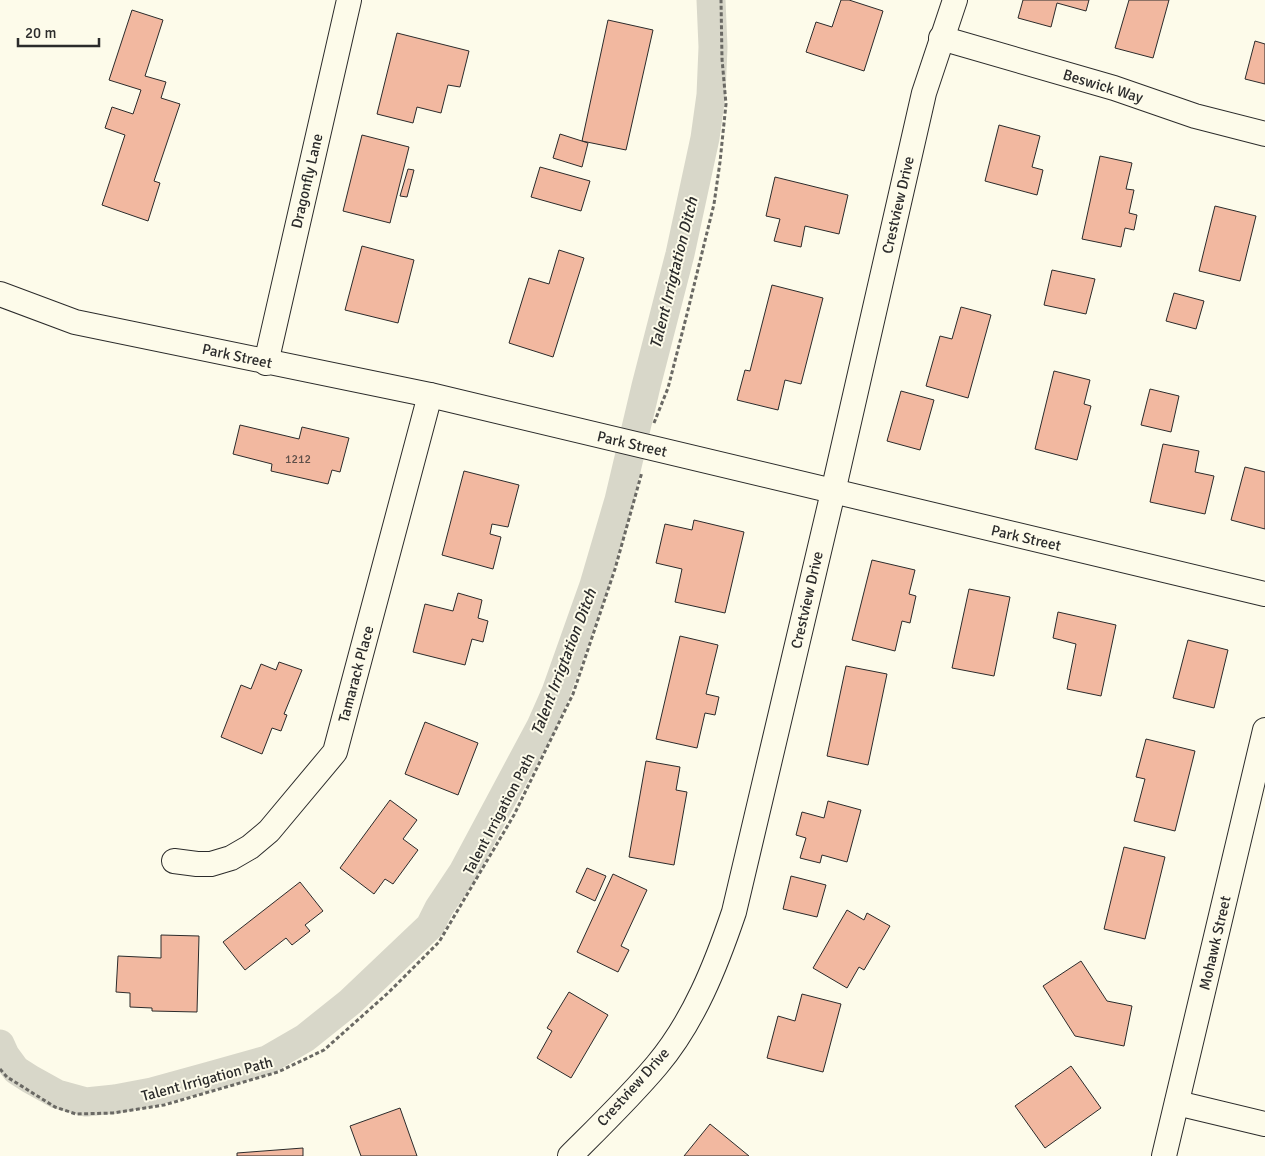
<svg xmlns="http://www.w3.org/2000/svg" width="1265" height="1156" font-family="Signika,sans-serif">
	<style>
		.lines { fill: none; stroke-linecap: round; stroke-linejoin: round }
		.canal { stroke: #d8d7c9; stroke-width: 29 }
		.building { fill: #f2b8a0; stroke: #2b2b2b }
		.street-casing { stroke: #2b2b2b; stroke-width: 26 }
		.path { stroke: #6a6964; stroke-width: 3; stroke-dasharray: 4 2.5; stroke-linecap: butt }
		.street { stroke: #fdfbea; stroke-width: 24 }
		.labels { text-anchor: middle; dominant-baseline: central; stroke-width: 4; stroke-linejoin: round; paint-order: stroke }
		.number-label { font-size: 12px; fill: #5d4e48 }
		.street-label { font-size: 15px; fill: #2b2b2b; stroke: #fdfbea }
		.water-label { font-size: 16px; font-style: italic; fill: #2b2b2b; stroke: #fdfbea }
	</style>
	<rect width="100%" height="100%" fill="#fdfbea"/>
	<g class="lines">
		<polyline class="canal" points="0,1044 5,1055 16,1070 30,1079 57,1094 86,1102 115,1099 152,1092 210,1076 267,1060 305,1038 350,1002 430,926 439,908 463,872 541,726 556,692 594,585 619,500 646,386 680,254 705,138 711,95 713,47 711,0"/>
	</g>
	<g class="building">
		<polygon points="841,0 849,0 883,11 864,71 806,52 816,22 832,27"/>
		<polygon points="1023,0 1089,0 1086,11 1057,3 1051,27 1018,18"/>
		<polygon points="1129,0 1169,0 1153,58 1115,48"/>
		<polygon points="132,10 163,20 145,76 166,82 161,98 180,104 154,181 160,183 148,221 102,205 125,135 105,128 112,107 133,114 141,90 109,80"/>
		<polygon points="608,20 653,30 626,150 582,141"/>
		<polygon points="397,33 469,51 460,87 448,85 441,113 417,107 413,123 377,114"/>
		<polygon points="1255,41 1265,44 1265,84 1245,79"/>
		<polygon points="999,125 1040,136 1032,167 1043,170 1037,195 985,181"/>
		<polygon points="560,134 588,143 582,167 553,158"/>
		<polygon points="362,135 409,147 390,223 343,211"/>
		<polygon points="1100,156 1132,163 1126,189 1134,190 1129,213 1137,215 1134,230 1125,228 1121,247 1082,239"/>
		<polygon points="540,167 590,181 581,211 531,197"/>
		<polygon points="408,169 414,170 407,197 400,196"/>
		<polygon points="775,177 848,195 839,234 805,226 801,247 774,241 780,219 766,216"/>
		<polygon points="1215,206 1256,216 1240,281 1199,271"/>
		<polygon points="362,246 414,260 398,323 345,310"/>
		<polygon points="559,250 584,258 553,357 509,343 529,278 549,284"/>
		<polygon points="1052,270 1095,279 1086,314 1044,305"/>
		<polygon points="772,285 823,298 801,384 785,380 778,410 737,400 745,370 750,371"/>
		<polygon points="1174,293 1204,301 1196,329 1166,321"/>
		<polygon points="961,307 991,315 968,398 926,386 940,336 952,339"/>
		<polygon points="1054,371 1090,380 1084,404 1091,406 1077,460 1035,449"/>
		<polygon points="1150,389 1179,396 1171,432 1141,425"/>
		<polygon points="901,391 934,400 920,450 887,441"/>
		<polygon points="240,425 299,439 302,427 349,438 340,472 332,470 328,484 271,471 272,464 233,454"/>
		<polygon points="1163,444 1199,451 1195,472 1214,476 1205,514 1150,502"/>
		<polygon points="1245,467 1265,472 1265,529 1231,520"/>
		<polygon points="464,471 519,485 508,527 492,524 490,534 501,537 493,569 442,555"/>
		<polygon points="694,520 744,532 725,613 675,602 682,569 656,563 665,524 692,530"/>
		<polygon points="872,560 915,570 909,594 916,596 910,623 902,621 895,651 852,640"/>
		<polygon points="969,589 1010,597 994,676 952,668"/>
		<polygon points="458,593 482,600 478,618 488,621 483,642 472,639 465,665 413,652 425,604 453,611"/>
		<polygon points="1058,612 1116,625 1101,696 1067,689 1076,644 1053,638"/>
		<polygon points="680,636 718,645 706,694 719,697 715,715 705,713 697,748 656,739"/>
		<polygon points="1188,640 1228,650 1214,708 1173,698"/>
		<polygon points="279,662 302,670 284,714 287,715 281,731 272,728 262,754 221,737 241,685 251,689 261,664 276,670"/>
		<polygon points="846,666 887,674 868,765 827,756"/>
		<polygon points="425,722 478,743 458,795 405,774"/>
		<polygon points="1146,739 1195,751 1175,831 1134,821 1145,779 1136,777"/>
		<polygon points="646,761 680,767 676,790 687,792 674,865 629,857"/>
		<polygon points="390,800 417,820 403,839 418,850 393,884 385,879 374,894 340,868"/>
		<polygon points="828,801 861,810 847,862 822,855 820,863 800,858 806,838 796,835 802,812 824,818"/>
		<polygon points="1124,847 1165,857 1145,939 1104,929"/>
		<polygon points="587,868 606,876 595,901 576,892"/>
		<polygon points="613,874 647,890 621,946 629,950 618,972 577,952"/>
		<polygon points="791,876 826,885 817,917 783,909"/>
		<polygon points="300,882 323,911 305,925 310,931 292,945 286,938 245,970 223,942"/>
		<polygon points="847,910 864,920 867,913 890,926 864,970 859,967 847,988 813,968"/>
		<polygon points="161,935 199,936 197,1012 152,1011 152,1008 130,1007 130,993 116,992 118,956 161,958"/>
		<polygon points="1081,961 1107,1001 1132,1006 1124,1046 1075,1036 1043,986"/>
		<polygon points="569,992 608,1015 571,1078 537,1058 552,1031 547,1028"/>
		<polygon points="802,994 841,1004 823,1072 767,1058 778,1016 795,1021"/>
		<polygon points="1071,1066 1101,1108 1045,1148 1015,1106"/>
		<polygon points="400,1108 417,1156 361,1156 350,1126"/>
		<polygon points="710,1124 749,1156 684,1156"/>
		<polygon points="303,1148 303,1156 237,1156 237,1153"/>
	</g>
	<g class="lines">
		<defs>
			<g id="street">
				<polyline points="941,38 1114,88 1195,116 1265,134"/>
				<polyline points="0,294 75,322 430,395 1265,594"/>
				<polyline points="266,363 349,0"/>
				<polyline points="174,861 197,864 211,864 231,858 250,847 269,831 335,752 430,395"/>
				<polyline points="1177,1103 1265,1124"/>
				<path d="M570,1156C599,1127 631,1096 657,1065C694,1021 716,965 734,912L833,492L924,93L955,0"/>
				<polyline points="1164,1156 1265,730"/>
			</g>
		</defs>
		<use href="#street" class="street-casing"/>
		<g class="path">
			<polyline points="654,423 668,388 687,314 714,204 720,162 726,104 722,59 721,0"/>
			<polyline points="0,1069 7,1077 55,1107 76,1114 113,1113 164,1105 278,1072 324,1050 388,993 439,942 514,815 573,694 615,569 642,472"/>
		</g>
		<use href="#street" class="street"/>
	</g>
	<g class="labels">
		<g class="number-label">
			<text x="298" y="459">1212</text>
		</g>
		<g class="street-label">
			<text transform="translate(1103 86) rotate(17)">Beswick Way</text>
			<text transform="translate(307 181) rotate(-77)">Dragonfly Lane</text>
			<text transform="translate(898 205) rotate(-77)">Crestview Drive</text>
			<text transform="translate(237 356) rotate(12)">Park Street</text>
			<text transform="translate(632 444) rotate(13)">Park Street</text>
			<text transform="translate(1026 538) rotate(13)">Park Street</text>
			<text transform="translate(807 600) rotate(-77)">Crestview Drive</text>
			<text transform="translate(356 674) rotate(-75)">Tamarack Place</text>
			<text transform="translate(499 814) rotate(-62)">Talent Irrigation Path</text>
			<text transform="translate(1215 943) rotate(-77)">Mohawk Street</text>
			<text transform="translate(207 1079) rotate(-15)">Talent Irrigation Path</text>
			<text transform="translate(633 1087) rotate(-48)">Crestview Drive</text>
		</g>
		<g class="water-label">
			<text transform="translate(674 273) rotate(-76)">Talent Irrigtation Ditch</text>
			<text transform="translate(564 662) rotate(-69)">Talent Irrigtation Ditch</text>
		</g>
	</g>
	<path d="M18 38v8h81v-8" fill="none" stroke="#2b2b2b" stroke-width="2.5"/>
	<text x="25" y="38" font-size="15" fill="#2b2b2b" stroke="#fdfbea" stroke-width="4" paint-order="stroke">20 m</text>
</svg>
